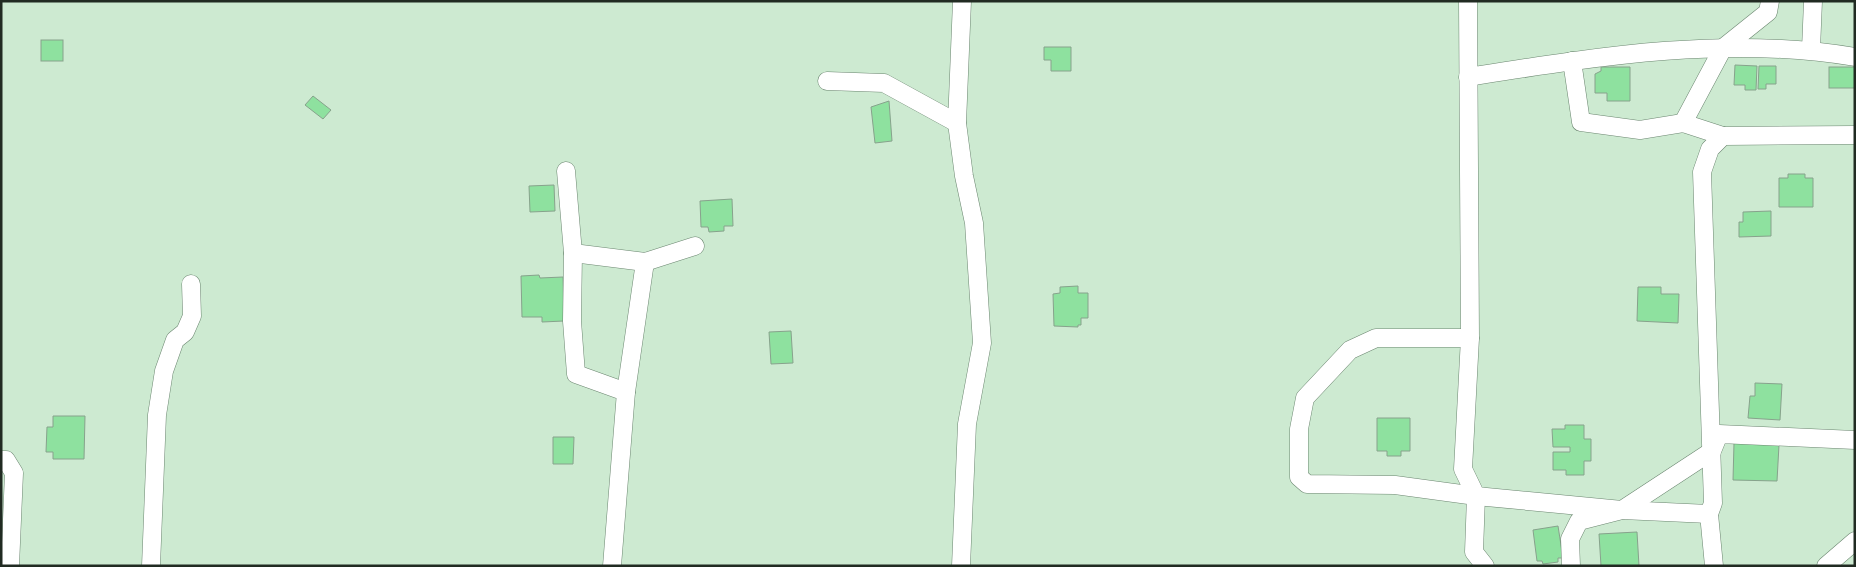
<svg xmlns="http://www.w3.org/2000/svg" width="1856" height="567" font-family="Manrope,sans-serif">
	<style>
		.building { fill: #8ee19f; stroke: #87a28c }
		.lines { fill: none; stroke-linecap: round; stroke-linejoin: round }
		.minor-casing { stroke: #6b8670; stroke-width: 19 }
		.minor { stroke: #fff; stroke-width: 18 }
	</style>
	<rect width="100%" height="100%" fill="#cdead1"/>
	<g class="building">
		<rect x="41" y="40" width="22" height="21"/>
		<polygon points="1044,47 1071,47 1071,71 1051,71 1051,60 1044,60"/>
		<polygon points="1735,65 1757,66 1756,90 1745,90 1745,85 1734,85"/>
		<polygon points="1759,66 1776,66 1776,84 1766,84 1766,89 1758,89"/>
		<polygon points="1601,67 1630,67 1630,101 1607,101 1607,93 1595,93 1595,74 1601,71"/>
		<rect x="1829" y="67" width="26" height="21"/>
		<polygon points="313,96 331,110 323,119 305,105"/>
		<polygon points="889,101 892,141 875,143 871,107"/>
		<polygon points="1788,174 1805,174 1805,178 1813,178 1813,207 1779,207 1779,178 1788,178"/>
		<polygon points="554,185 555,211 530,212 529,186"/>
		<polygon points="732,199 733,226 724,226 724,231 709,232 708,227 701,227 700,201"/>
		<polygon points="1771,211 1771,236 1739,237 1739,222 1743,222 1743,212"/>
		<polygon points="539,275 540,278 563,277 564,321 542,322 542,317 522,317 521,276"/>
		<polygon points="1078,286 1078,293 1088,293 1088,318 1081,318 1081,325 1078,325 1078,327 1054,326 1053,294 1060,293 1060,287"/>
		<polygon points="1638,287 1661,287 1661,294 1679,294 1678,323 1637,321"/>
		<polygon points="791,331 793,363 771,364 769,332"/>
		<polygon points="1755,383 1782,384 1780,420 1748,418 1750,396 1755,396"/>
		<polygon points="53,416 85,416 84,459 53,459 53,452 46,452 47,427 53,427"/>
		<polygon points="1377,418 1410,418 1410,451 1401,451 1401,456 1387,456 1387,451 1377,451"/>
		<polygon points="1565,425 1584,425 1584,439 1591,439 1591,461 1584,461 1584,475 1566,475 1566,470 1553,470 1553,452 1570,452 1570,447 1553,447 1552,429 1565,429"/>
		<polygon points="553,437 574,437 573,464 553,464"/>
		<polygon points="1734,443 1779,445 1777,481 1733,480"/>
		<polygon points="1558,526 1563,558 1558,558 1558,562 1543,564 1542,561 1537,561 1533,530"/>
		<polygon points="1637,532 1639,566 1601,566 1599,534"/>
	</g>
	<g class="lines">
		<defs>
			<g id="minor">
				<polyline points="1468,1 1470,338 1463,469 1476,496 1622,510 1712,451 1719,434 1855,440"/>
				<polyline points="1811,49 1813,1"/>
				<polyline points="1572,61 1581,122 1640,130 1683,123 1723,48 1768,12 1770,1"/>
				<path d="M1468,77C1595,57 1726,35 1855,57"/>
				<polyline points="827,81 884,83 957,123"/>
				<polyline points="1683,123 1723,136"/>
				<polyline points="566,171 573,253 572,321 576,374 626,392 612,566"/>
				<polyline points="573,253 645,262 695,246"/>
				<polyline points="1470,338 1376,338 1350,350 1305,398 1299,429 1299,477 1307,484 1395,485 1476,496 1474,552 1485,566"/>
				<polyline points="626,392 645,262"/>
				<polyline points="1,460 6,460 14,473 10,566"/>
				<polyline points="1709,514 1714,566"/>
				<polyline points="151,566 157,415 164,371 175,340 185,332 192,316 191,284"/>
				<polyline points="961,566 967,424 982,343 974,223 964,176 957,123 962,1"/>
				<polyline points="1571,566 1570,539 1579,521 1622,510 1709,514 1713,503 1702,172 1710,149 1723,136 1855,135"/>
				<polyline points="1826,566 1855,541"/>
			</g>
		</defs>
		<use href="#minor" class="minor-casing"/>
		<use href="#minor" class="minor"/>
	</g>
	<rect width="1856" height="567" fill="none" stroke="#212b22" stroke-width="5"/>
</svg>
